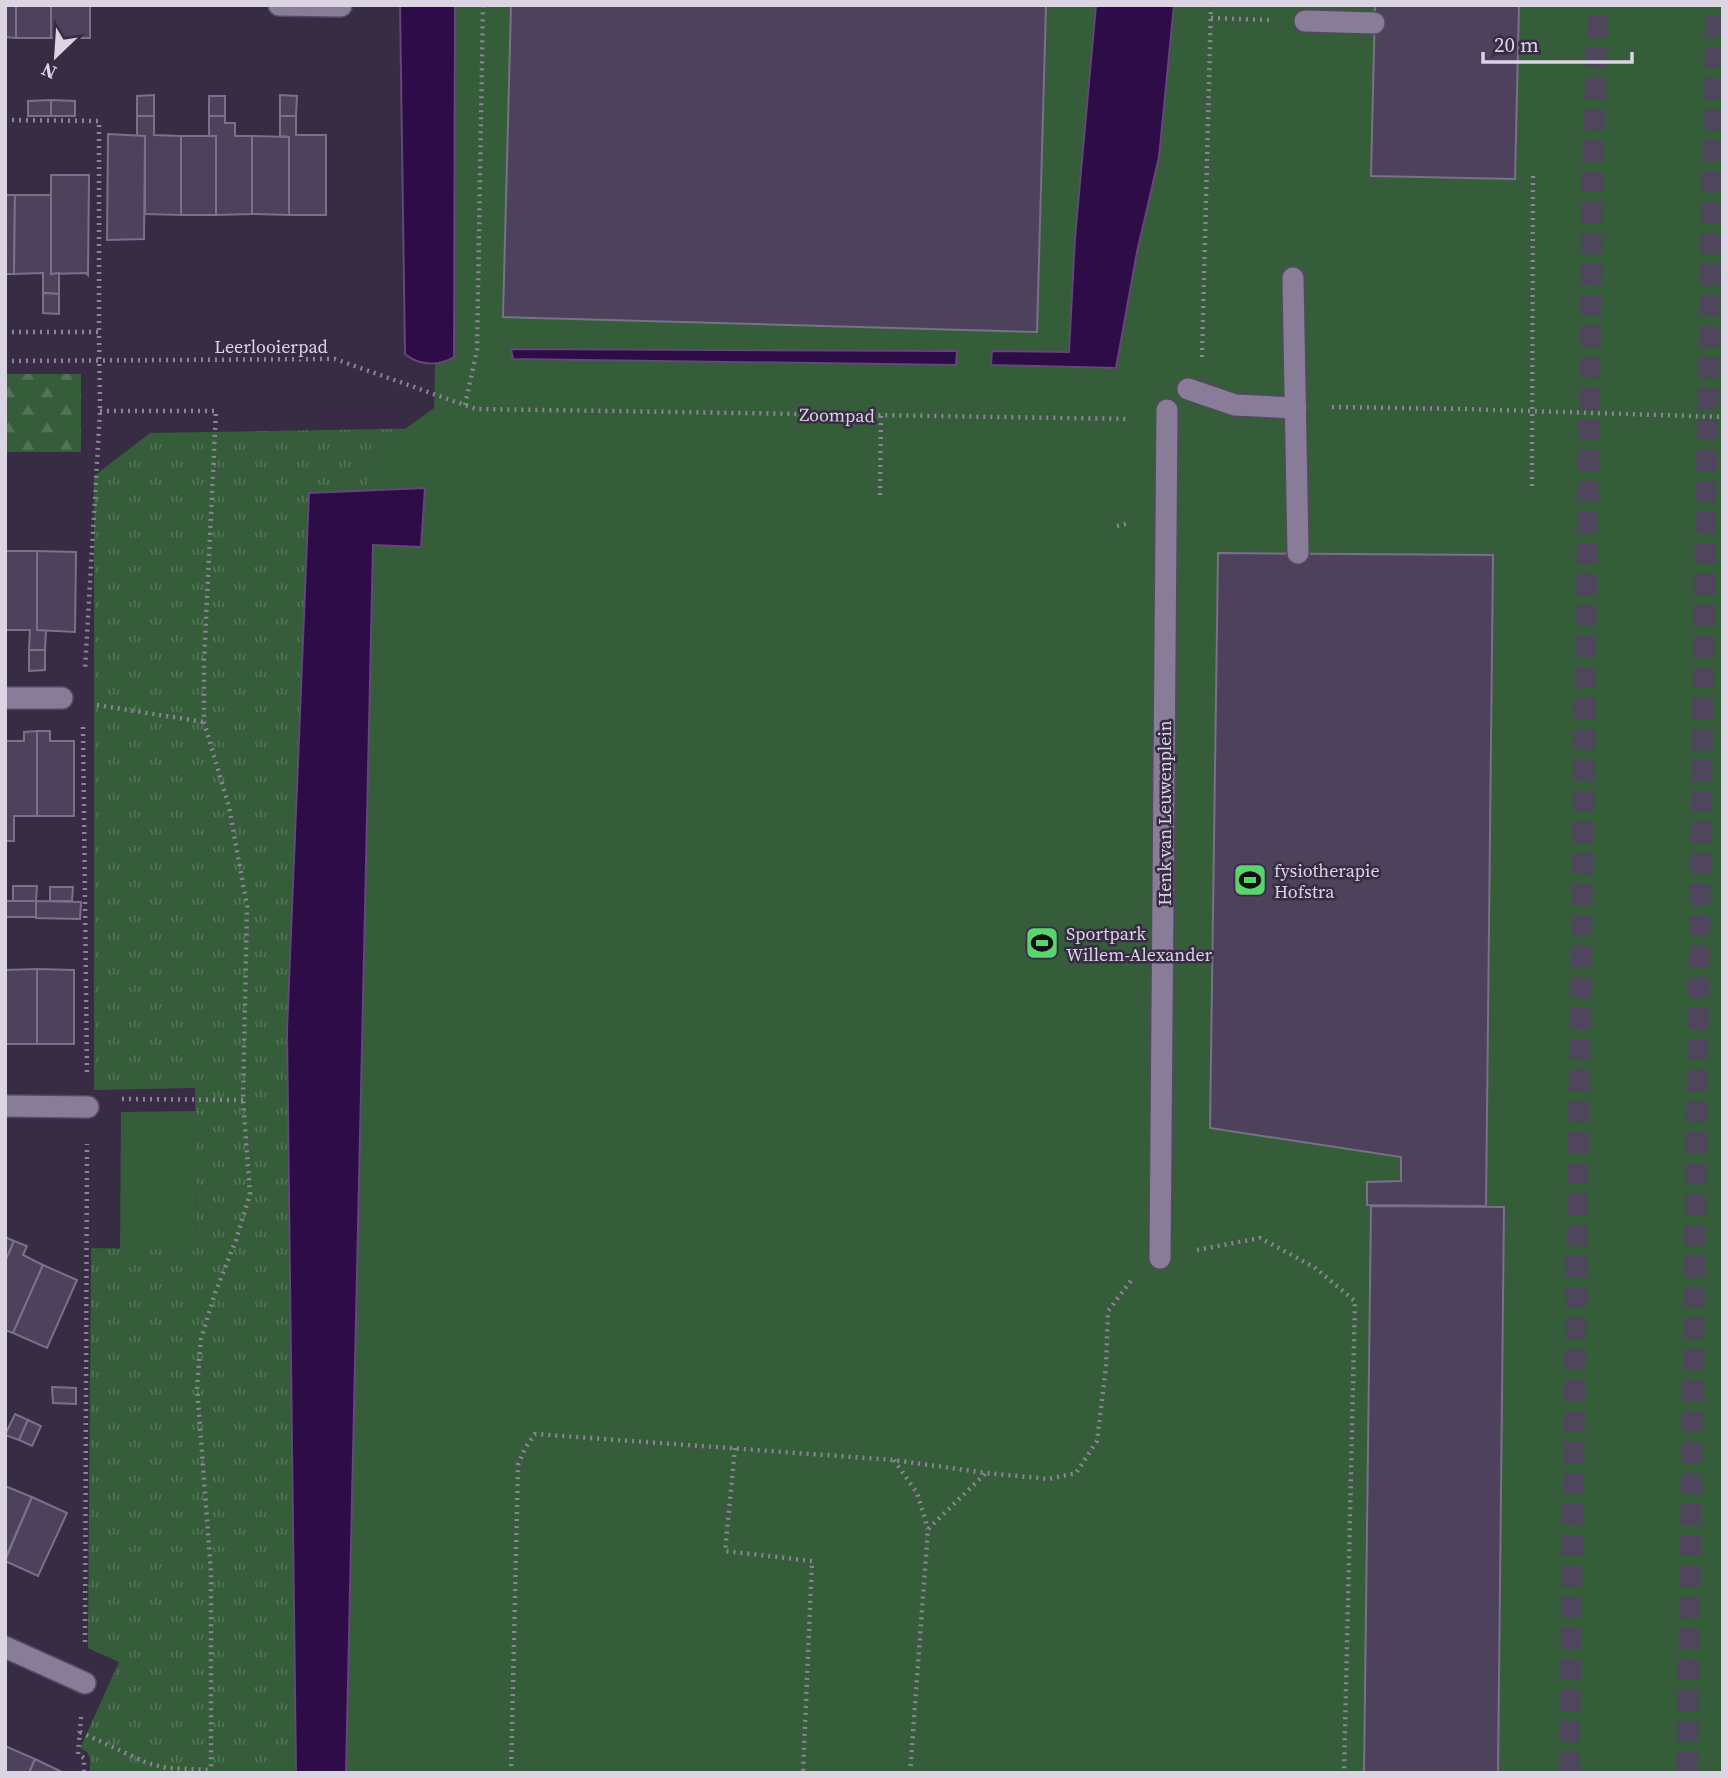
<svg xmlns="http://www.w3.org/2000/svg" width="1728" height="1778" font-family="'Source Serif 4',serif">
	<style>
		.grass { fill: url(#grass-tufts) }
		.forest { fill: url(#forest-firs) }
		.green { fill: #355d3a }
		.water { fill: #2e0c48; stroke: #624876; stroke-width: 2 }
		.building { fill: #4d415b; stroke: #7b6f8a; stroke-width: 2 }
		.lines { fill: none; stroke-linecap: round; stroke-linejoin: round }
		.highway-tunnel { stroke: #4f455c; stroke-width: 21; stroke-dasharray: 21 10; stroke-linecap: butt }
		.minor-casing { stroke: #534a5e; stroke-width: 24 }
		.path { stroke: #8c8397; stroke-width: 4.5; stroke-dasharray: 2 5; stroke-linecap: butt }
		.minor { stroke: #897c98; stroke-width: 21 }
		.labels { text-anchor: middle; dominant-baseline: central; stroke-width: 5; stroke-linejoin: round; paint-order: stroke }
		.street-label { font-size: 18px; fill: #dad4e3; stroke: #372c44 }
		.poi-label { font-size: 18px; fill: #dad4e3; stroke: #372c44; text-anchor: start }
	</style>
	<defs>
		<pattern id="grass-tufts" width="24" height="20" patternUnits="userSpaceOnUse" patternTransform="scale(1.75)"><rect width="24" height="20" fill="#355d3a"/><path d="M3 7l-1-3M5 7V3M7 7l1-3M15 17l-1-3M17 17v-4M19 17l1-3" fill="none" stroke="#527356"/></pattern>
		<pattern id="forest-firs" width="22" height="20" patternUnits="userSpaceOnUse" patternTransform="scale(1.75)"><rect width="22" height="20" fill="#355d3a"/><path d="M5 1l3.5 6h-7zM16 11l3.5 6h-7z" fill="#527356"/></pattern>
	</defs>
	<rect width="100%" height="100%" fill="#372c44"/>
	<polygon class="grass" points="443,428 424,488 309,493 287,1031 296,1773 90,1773 90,1758 87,1752 80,1748 119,1662 88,1648 91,1248 197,1250 195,1088 94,1090 94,476 150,433"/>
	<rect class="forest" x="5" y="374" width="76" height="78"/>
	<g class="green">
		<polygon points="444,5 1723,5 1723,1773 341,1773 352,1431 369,455 434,408"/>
		<polygon points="196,1111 197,1251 120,1249 121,1112"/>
	</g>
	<g class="water">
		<path d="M400,5H455L454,357C439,366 419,366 405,354Z"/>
		<polygon points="1096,5 1174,5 1159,157 1137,252 1116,368 991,365 992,351 1069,352 1075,238"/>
		<polygon points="511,349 957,351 956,365 513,359"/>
		<polygon points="425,488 421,547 373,545 346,1773 296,1773 287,1031 309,493"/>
	</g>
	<g class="building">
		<polygon points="5,5 16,5 16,38 5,37"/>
		<rect x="16" y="5" width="35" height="33"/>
		<rect x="51" y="5" width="39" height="33"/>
		<polygon points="511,5 1046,5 1037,332 503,317"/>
		<polygon points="1375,5 1519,5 1515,179 1371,176"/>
		<polygon points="154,95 154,116 137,116 137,96"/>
		<polygon points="280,95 297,96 296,116 280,116"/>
		<rect x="209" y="96" width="16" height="20"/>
		<polygon points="51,100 51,116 28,116 28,101"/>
		<polygon points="51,100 75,101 75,116 51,116"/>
		<polygon points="137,116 154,116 154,135 181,136 181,215 145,214 145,136 137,136"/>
		<polygon points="209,116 225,116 225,123 235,123 235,136 252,136 252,214 216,215 216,136 209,136"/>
		<polygon points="280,116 296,116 296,135 326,135 326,215 289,215 289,137 280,136"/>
		<polygon points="108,134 145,136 144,239 107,240"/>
		<rect x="181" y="136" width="35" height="79"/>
		<polygon points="252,136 289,137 289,215 252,214"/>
		<polygon points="51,175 89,175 88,275 86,273 51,274"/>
		<polygon points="5,195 15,195 14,274 5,274"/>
		<polygon points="15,195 51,195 51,274 59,273 59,294 43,293 43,273 14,274"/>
		<polygon points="43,293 59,294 59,314 43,313"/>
		<polygon points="5,551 37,551 37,630 46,630 45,650 29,650 30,630 5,630"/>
		<polygon points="37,551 76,552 75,632 37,630"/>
		<polygon points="1218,553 1493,555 1486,1206 1367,1205 1367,1182 1401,1181 1401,1157 1210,1128"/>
		<polygon points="29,650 45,650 45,670 29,671"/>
		<polygon points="37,731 37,816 14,816 14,841 5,841 5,741 24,741 24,732"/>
		<polygon points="37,731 50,731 50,741 74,741 74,816 37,816"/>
		<polygon points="13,886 37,886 36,901 13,901"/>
		<polygon points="50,887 73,887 72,901 50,901"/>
		<rect x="5" y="901" width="31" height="16"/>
		<polygon points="36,901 81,902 80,919 36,918"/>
		<polygon points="37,969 74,970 74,1044 37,1044"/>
		<polygon points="37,969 37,1044 5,1044 5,970"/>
		<polygon points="1371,1206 1504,1207 1498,1773 1364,1773"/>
		<polygon points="5,1237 14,1241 5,1262"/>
		<polygon points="14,1241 27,1246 23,1255 43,1265 13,1333 5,1330 5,1262"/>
		<polygon points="43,1265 77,1280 47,1348 13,1333"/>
		<polygon points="52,1387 76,1388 76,1404 53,1403"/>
		<polygon points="15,1414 28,1420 19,1440 5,1435"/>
		<polygon points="28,1420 41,1426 32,1446 19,1440"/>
		<polygon points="5,1486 32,1497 5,1559"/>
		<polygon points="32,1497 67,1513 38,1576 5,1561"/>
		<polygon points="5,1746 35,1759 29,1773 5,1773"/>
		<polygon points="35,1759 64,1773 29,1773"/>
	</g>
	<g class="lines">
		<g class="highway-tunnel">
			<polyline points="1569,1773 1593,147 1598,5"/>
			<polyline points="1687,1773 1706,493 1716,5"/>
		</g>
		<defs>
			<g id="minor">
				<polyline points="279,5 341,6"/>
				<polyline points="1305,21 1374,23"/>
				<polyline points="1293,278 1298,553"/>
				<polyline points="1188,389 1235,405 1296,408"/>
				<polyline points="5,698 62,698"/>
				<polyline points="5,1106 88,1107"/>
				<polyline points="1160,1258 1167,410"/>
				<polyline points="5,1647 85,1683"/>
			</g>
		</defs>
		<use href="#minor" class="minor-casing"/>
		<g class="path">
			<polyline points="1211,18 1269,20"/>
			<polyline points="5,120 99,121 99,332"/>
			<polyline points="5,332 99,332 100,411 85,669"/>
			<polyline points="1202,357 1211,5"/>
			<polyline points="5,361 335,359 476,409 1130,419"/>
			<polyline points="465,405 477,350 483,5"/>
			<polyline points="1332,407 1464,409 1723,417"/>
			<polyline points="100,411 216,411 204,661 204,722 229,807 247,906 243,1100 250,1194 236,1240 215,1293 201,1339 197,1387 211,1572 211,1773"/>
			<polyline points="1532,486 1533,172"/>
			<polyline points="880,495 881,416"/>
			<polyline points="1117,526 1130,523"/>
			<polyline points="97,705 204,722"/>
			<polyline points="83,727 87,1072"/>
			<polyline points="122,1099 243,1100"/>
			<polyline points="1197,1250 1260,1238 1314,1267 1355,1301 1344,1773"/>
			<polyline points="735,1448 725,1551 812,1561 803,1773"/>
			<polyline points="894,1460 917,1493 928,1529"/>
			<polyline points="85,1642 87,1144"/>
			<polyline points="81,1717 78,1754 84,1758 84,1773"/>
			<polyline points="80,1732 147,1763 168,1768 211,1770"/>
			<polyline points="511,1773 518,1465 525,1448 535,1434 894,1460 986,1473 1049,1479 1076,1473 1097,1441 1106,1367 1108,1311 1133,1278"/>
			<polyline points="910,1773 928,1529 985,1474"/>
		</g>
		<use href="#minor" class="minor"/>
	</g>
	<defs>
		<symbol id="stadium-square" viewBox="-11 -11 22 22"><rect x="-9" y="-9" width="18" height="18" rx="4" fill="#5ad56e" stroke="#372c44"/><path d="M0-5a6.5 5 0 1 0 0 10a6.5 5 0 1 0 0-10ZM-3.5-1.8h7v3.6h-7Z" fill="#111"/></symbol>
	</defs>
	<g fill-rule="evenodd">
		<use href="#stadium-square" x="1231" y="861" width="38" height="38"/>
		<use href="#stadium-square" x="1023" y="924" width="38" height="38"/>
	</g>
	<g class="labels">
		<g class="street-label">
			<text x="271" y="346">Leerlooierpad</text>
			<text transform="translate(837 415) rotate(1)">Zoompad</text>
			<text transform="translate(1164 813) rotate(-90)">Henk van Leuwenplein</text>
		</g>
		<g class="poi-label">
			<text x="1274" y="870">fysiotherapie<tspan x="1274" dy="21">Hofstra</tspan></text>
			<text x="1066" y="933">Sportpark<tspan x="1066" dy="21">Willem-Alexander</tspan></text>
		</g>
	</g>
	<rect width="1728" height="1778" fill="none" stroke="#dad4e3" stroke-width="14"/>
	<g transform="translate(56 56) rotate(205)" stroke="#372c44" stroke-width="5" paint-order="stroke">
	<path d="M0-5L12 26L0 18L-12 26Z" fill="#dad4e3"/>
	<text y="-10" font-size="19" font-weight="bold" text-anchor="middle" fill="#dad4e3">N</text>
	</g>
	<path d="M1483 52v10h149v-10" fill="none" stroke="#dad4e3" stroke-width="3.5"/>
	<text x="1494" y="52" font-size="21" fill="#dad4e3" stroke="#372c44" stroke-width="5" paint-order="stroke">20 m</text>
</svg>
